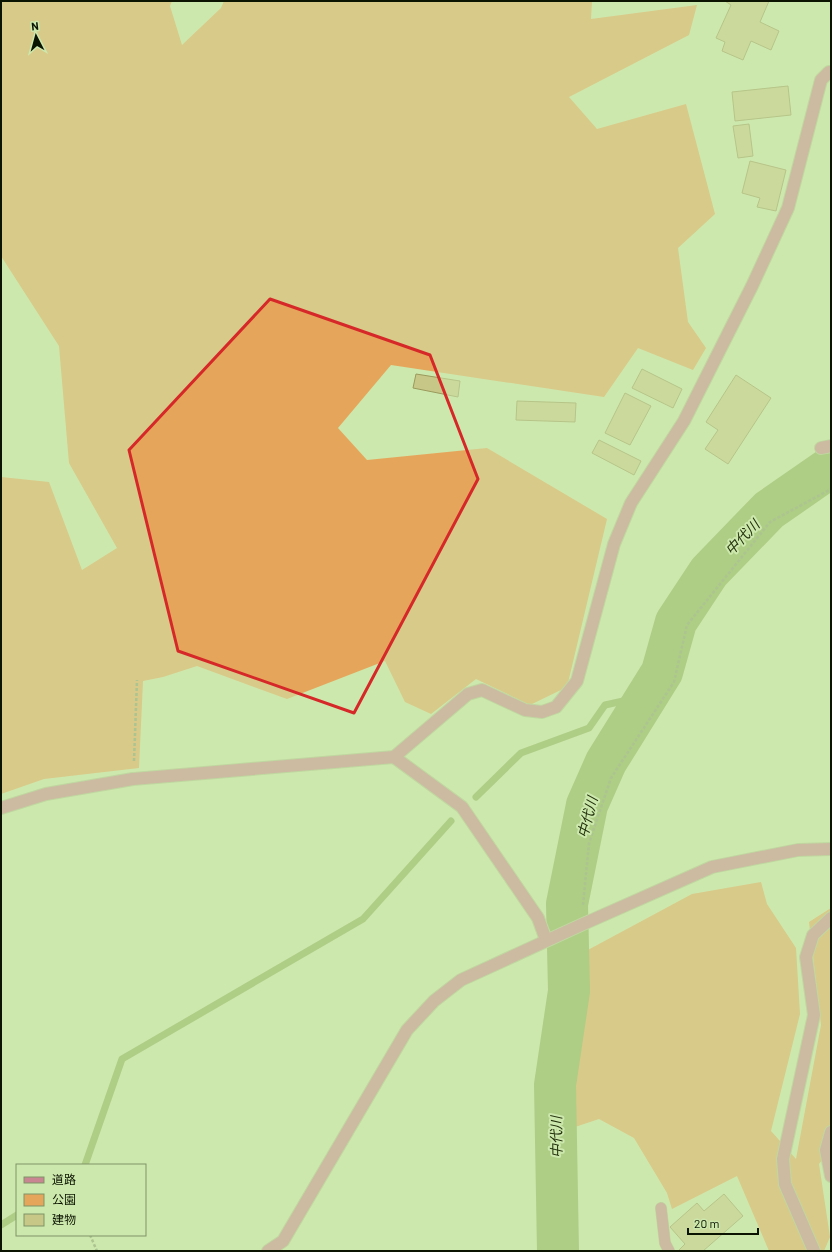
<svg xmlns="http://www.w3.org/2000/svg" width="832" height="1252" font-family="Barlow,'Noto Sans JP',sans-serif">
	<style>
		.green { fill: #e5a65c }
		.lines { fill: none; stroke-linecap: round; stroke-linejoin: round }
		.stream { stroke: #88ae56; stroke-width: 7 }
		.river { stroke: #88ae56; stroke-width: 42 }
		.building { fill: #c7c888; stroke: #9a9a5c }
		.service-casing { stroke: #aec691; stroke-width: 12 }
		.minor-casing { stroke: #aec691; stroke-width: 14 }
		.tertiary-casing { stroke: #aec691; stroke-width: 14 }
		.path { stroke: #84996d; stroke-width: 2.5; stroke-dasharray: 3 2; stroke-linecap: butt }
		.service { stroke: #c98692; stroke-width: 11 }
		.minor { stroke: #c98692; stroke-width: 12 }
		.tertiary { stroke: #c98692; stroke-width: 12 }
		.marked { fill: none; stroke: #d62828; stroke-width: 3; stroke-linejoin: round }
		.labels { text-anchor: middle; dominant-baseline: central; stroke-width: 4; stroke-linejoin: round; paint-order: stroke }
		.water-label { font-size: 14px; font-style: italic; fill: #22310c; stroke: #cde8ad }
	</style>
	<rect width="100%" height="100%" fill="#cde8ad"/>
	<g class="green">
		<polygon points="1,1 172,1 170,6 182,45 221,8 224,1 592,1 591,19 697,5 689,35 569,97 597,129 686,104 715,214 678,248 688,322 706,348 693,370 638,348 604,397 391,365 338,428 367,460 487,448 607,519 567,687 530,705 476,679 431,714 405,702 385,661 287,699 197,666 163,677 143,681 139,768 44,779 1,794 1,477 49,482 82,570 117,548 69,463 59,346 1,256"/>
		<polygon points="761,882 767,904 796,948 800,1014 771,1131 796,1159 821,1025 809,922 831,908 831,1148 819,1164 830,1237 824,1251 769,1251 737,1176 672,1209 667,1193 634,1138 599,1119 569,1129 586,951 692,894"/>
	</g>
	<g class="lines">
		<g class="stream">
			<polyline points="476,797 521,753 589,728 605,705 646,696"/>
			<polyline points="85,1165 122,1059 363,919 451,821"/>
			<polyline points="1,1225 17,1215"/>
		</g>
		<polyline class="river" points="558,1251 555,1085 569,991 567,904 587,805 606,762 662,672 676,622 709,572 769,510 831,467"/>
	</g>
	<g class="building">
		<polygon points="725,1 769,1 760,22 779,31 771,50 751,41 743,60 722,51 725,42 716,38 731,5"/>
		<polygon points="788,86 791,115 735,121 732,92"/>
		<polygon points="749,124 753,156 738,158 733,126"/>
		<polygon points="750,161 786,170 776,211 757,207 760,198 742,193"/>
		<polygon points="642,369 682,389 673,408 632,388"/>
		<polygon points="416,374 460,381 458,397 413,388"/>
		<polygon points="736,375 771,398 728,464 705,449 718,430 706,422"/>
		<polygon points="625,393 651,406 630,445 605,433"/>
		<polygon points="517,401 576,403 575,422 516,420"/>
		<polygon points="599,440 641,461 634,475 592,453"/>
		<polygon points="724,1194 743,1216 703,1251 678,1251 685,1244 670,1227 697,1203 704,1211"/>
	</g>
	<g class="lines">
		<defs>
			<polyline id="service" points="661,1208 665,1243 669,1251"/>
			<g id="minor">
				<polyline points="821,448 831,446"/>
				<polyline points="394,757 462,807 538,918 546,940"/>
				<polyline points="1,808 46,794 133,779 394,757 468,694 482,690 525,710 542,712 556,707 577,681 614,544 631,503 684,421 752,286 788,208 821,80 829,72 831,72"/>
				<polyline points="831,1132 826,1150 831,1176"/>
				<polyline points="814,1251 785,1184 783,1159 814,1015 806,957 813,935 831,918"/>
			</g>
			<polyline id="tertiary" points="268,1251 283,1241 407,1030 434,1001 461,980 581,925 712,867 798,850 831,849"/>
		</defs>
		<use href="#service" class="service-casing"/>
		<use href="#minor" class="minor-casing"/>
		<use href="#tertiary" class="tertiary-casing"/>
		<g class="path">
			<polyline points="134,761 137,680"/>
			<polyline points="583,905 589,843 611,778 674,682 687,625 770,522 831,489"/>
			<polyline points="90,1235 97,1251"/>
		</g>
		<use href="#service" class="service"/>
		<use href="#minor" class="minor"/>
		<use href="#tertiary" class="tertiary"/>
	</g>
	<path d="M0 0H832V1252H0ZM270,299L430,355L478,479L354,713L178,651L129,450Z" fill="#cde8ad" fill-opacity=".55" fill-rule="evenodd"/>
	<path class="marked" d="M270,299L430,355L478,479L354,713L178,651L129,450Z"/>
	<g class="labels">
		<g class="water-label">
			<text transform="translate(742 537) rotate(-46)">中代川</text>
			<text transform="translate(587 817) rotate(-75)">中代川</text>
			<text transform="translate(556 1137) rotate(-91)">中代川</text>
		</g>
	</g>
	<rect width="832" height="1252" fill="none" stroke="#0b1401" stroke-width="4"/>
	<rect x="16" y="1164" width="130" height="72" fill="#cde8ad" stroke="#7f9368"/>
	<rect x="24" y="1177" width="20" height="6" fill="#c98692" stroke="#7f9368"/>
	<text x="52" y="1184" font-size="12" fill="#0b1401">道路</text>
	<rect x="24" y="1194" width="20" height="12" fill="#e5a65c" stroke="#7f9368"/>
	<text x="52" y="1204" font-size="12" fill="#0b1401">公園</text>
	<rect x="24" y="1214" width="20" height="12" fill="#c7c888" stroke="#7f9368"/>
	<text x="52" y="1224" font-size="12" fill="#0b1401">建物</text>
	<g transform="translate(36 36) rotate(354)" stroke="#cde8ad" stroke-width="3" paint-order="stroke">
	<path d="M0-3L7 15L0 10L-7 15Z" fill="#0b1401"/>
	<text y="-6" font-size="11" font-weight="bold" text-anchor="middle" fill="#0b1401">N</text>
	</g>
	<path d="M688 1228v6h70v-6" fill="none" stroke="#0b1401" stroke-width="2"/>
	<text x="694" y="1228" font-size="12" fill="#0b1401" stroke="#cde8ad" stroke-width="3" paint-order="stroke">20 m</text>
</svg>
